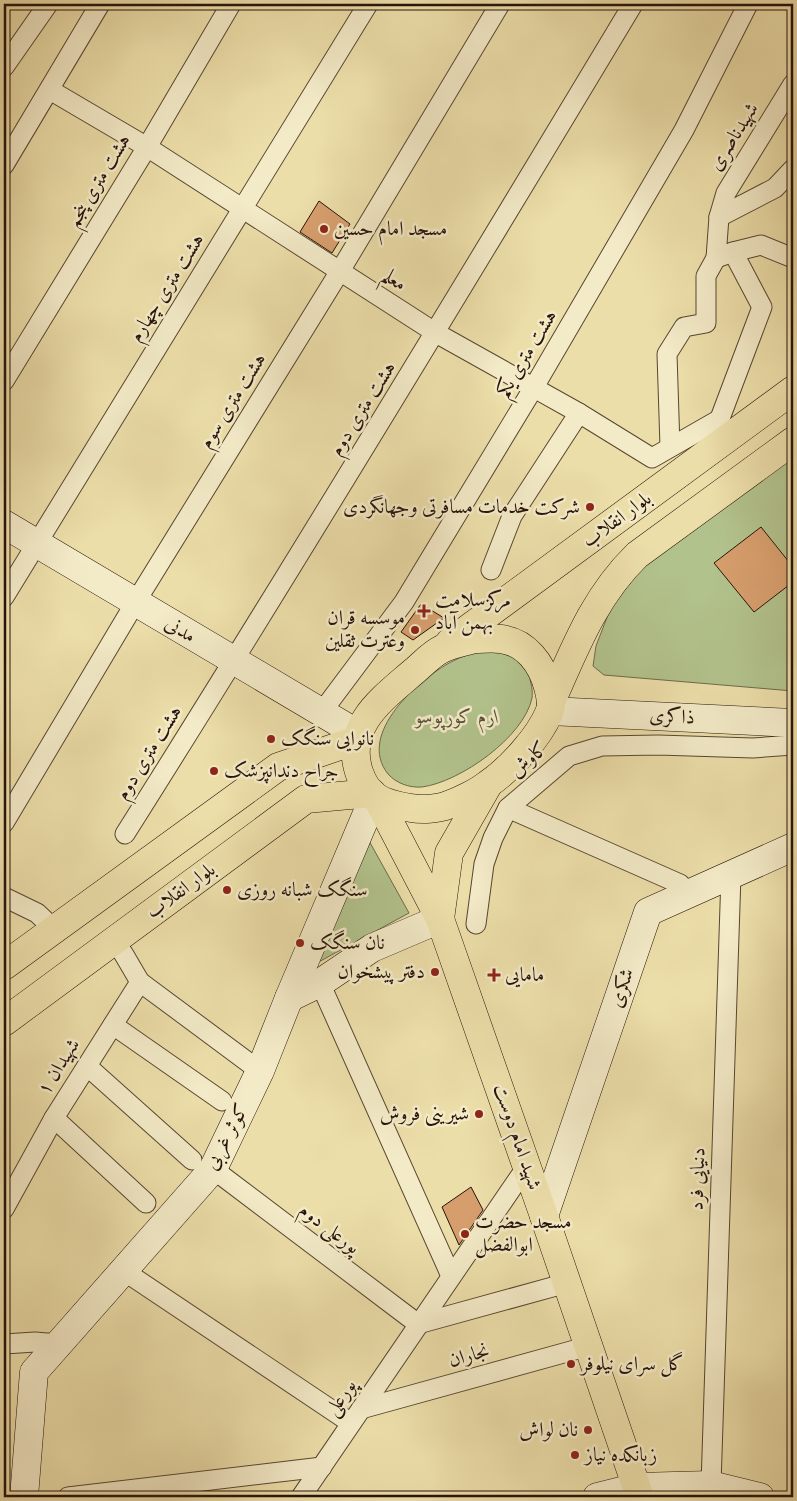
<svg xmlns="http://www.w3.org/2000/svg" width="797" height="1501" font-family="'IM FELL DW Pica',Amiri,serif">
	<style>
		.green { fill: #b2c28c; stroke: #6c6a4b }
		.building { fill: #d79e6d; stroke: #27130a }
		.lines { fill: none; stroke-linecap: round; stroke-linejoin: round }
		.street-casing { stroke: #584632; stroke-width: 21 }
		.secondary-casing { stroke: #27130a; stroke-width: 29 }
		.primary-casing { stroke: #27130a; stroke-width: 29 }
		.street { stroke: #f3eac7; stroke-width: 19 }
		.secondary { stroke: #f3eac7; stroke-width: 28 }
		.primary { stroke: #ecdea9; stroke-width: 28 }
		.poi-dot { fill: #8f2418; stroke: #f3eac7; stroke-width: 2 }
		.labels { text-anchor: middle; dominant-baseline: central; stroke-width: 5; stroke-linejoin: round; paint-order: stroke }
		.street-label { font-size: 20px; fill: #27130a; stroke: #f3eac7 }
		.poi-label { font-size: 20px; fill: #27130a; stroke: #f3eac7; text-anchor: start }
		.park-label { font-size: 20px; font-style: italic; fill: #585038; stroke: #f3eac7 }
	</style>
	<rect width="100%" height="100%" fill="#ecdea9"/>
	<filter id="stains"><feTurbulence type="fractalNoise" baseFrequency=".004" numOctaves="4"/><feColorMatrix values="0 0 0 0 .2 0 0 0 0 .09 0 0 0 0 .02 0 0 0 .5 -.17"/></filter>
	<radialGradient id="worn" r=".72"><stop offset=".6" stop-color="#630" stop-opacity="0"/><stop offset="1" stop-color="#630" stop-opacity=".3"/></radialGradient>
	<g class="green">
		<polygon points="793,457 793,691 604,675 593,666 596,646 611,607 643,567"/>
		<path d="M486,649C493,650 502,651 509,654C517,658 525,667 529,676C531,682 533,691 532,698C524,737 460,782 422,787C409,788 396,783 388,774C356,734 419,679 451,662C462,656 474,652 486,649Z"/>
		<polygon points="368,839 409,913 313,965"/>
	</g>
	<g class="building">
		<polygon points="319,201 350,224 332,253 300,232"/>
		<polygon points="761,527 793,567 793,582 754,612 714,563"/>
		<polygon points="421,604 444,618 413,640 401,632"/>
		<polygon points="471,1187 483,1210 459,1245 442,1207"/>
	</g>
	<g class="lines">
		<defs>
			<g id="street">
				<polyline points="4,67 48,4"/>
				<polyline points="50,90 147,147 436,333 579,413 652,458 720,419"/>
				<polyline points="4,165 100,4"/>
				<polyline points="719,217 726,193 793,84"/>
				<polyline points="733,252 761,245 793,258"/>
				<polyline points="4,381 147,147 231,4"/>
				<polyline points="716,429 762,307 733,252 716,258 719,217 775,188 793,169"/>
				<polyline points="670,447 667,354 684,327 706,323 706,276 716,258"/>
				<polyline points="491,570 512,516 579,413"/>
				<polyline points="4,597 368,4"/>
				<polyline points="321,713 404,602 534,387 684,130 748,4"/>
				<polyline points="508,808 680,884 689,894"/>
				<polyline points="4,823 135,603 340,271 500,4"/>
				<path d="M125,834C298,560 466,282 633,4"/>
				<polyline points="4,897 37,913 54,929"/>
				<polyline points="476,924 484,864 493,838 508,808 569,756 602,746 658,745 753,748 793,745"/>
				<polyline points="140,982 260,1071"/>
				<polyline points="320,983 451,1276"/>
				<polyline points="113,1025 222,1101"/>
				<polyline points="87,1066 192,1160"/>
				<polyline points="54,1118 146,1203"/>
				<polyline points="213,1169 418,1324 567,1283"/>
				<polyline points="4,1209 54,1118 140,982 123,953"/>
				<polyline points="124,1271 351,1423"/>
				<polyline points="4,1344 35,1342 59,1344"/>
				<polyline points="361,1409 589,1346"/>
				<polyline points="711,1485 731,875"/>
				<polyline points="68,1497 322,1467"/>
				<polyline points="301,1497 527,1166"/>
			</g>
			<g id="secondary">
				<polyline points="4,524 358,734"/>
				<polyline points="550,711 793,723"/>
				<polyline points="289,998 320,983 372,948 440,919"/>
				<polyline points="544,1216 648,912 793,847"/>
				<polyline points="24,1497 34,1372 213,1169 260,1071 289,998 374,797"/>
				<polyline points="597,1497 637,1487 711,1485 760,1497"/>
			</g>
			<g id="primary">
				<path d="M474,639C483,639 492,638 501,639C526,642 542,664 548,687C550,695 553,704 549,713C539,737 510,769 488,784C478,792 460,801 448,805C438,809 422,810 411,808C385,804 368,799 359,772C344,726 382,699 412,673C421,666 431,654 442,649C451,644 464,642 474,639Z"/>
				<polyline points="450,642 793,390"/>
				<path d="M551,702C575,648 594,597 637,555L793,441"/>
				<polyline points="377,798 440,919 544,1216 640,1497"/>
				<polyline points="440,919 449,853 488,785"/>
				<polyline points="4,966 278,767 357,740"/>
				<polyline points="4,1022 306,799 372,793"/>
			</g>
		</defs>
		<use href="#street" class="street-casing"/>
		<use href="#secondary" class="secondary-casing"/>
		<use href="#primary" class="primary-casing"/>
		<use href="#street" class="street"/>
		<use href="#secondary" class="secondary"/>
		<use href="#primary" class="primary"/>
	</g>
	<g class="poi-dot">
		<circle cx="324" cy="229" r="5"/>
		<circle cx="590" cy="507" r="5"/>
		<path d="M421.5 603.5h5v5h5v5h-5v5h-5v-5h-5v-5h5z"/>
		<circle cx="415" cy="630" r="5"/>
		<circle cx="271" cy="739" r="5"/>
		<circle cx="214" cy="771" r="5"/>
		<circle cx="227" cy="890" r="5"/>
		<circle cx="300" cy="943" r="5"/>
		<circle cx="435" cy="972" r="5"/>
		<path d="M491.5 967.5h5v5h5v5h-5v5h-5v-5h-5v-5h5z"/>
		<circle cx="479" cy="1114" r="5"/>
		<circle cx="465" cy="1234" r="5"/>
		<circle cx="571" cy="1364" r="5"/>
		<circle cx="588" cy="1430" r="5"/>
		<circle cx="575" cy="1455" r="5"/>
	</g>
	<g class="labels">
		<g class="street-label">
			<text transform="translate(734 137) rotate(-58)">شهید‌ناصری</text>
			<text transform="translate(99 181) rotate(-59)">هشت متری پنجم</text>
			<text transform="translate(394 280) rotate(33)">معلم</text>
			<text transform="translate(167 288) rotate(-58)">هشت متری چهارم</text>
			<text transform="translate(527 354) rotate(-59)">هشت متری یکم</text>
			<text transform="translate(233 401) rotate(-58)">هشت متری سوم</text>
			<text transform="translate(363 409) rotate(-58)">هشت متری دوم</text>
			<text transform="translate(617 520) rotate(-36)">بلوار انقلاب</text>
			<text transform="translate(180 630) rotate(31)">مدنی</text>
			<text transform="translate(672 717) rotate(3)">ذاکری</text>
			<text transform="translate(149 753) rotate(-58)">هشت متری دوم</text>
			<text transform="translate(529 760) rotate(-41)">کاوش</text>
			<text transform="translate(181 891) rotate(-36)">بلوار انقلاب</text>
			<text transform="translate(622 988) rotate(-71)">شکری</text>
			<text transform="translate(59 1067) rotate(-58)">شهیدان ۱</text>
			<text transform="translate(227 1137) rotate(-62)">کوثر غربی</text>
			<text transform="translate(517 1137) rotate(71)">شهید امام دوست</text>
			<text transform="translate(698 1179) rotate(-88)">دنیایی فرد</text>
			<text transform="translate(329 1229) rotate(37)">پورعلی دوم</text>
			<text transform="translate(469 1356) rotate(-15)">نجاران</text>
			<text transform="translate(341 1398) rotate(-56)">پورعلی</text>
		</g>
		<g class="poi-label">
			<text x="334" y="229">مسجد امام حسین</text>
			<text x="580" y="507" text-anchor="end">شرکت خدمات مسافرتی وجهانگردی</text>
			<text x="435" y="600">مرکزسلامت<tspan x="435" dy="23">بهمن آباد</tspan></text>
			<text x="405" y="618" text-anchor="end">موسسه قران<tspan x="405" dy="23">وعترت ثقلین</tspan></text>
			<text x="281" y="739">نانوایی سنگک</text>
			<text x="224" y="771">جراح دندانپزشک</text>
			<text x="237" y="890">سنگک شبانه روزی</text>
			<text x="310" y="943">نان سنگک</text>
			<text x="425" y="972" text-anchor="end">دفتر پیشخوان</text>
			<text x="505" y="975">مامایی</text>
			<text x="469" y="1114" text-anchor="end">شیرینی فروش</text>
			<text x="475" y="1222">مسجد حضرت<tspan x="475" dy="23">ابوالفضل</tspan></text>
			<text x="581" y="1364">گل سرای نیلوفر</text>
			<text x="578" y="1430" text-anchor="end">نان لواش</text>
			<text x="585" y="1455">زبانکده نیاز</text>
		</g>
		<g class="park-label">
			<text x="457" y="717">ارم کورپوسو</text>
		</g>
	</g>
	<rect width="797" height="1501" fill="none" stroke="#ecdea9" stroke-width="20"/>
	<rect x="5" y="5" width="787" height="1491" fill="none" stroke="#27130a" stroke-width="2.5"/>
	<rect x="10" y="10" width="777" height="1481" fill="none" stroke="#27130a"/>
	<rect width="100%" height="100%" filter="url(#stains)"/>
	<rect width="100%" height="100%" fill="url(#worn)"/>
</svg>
